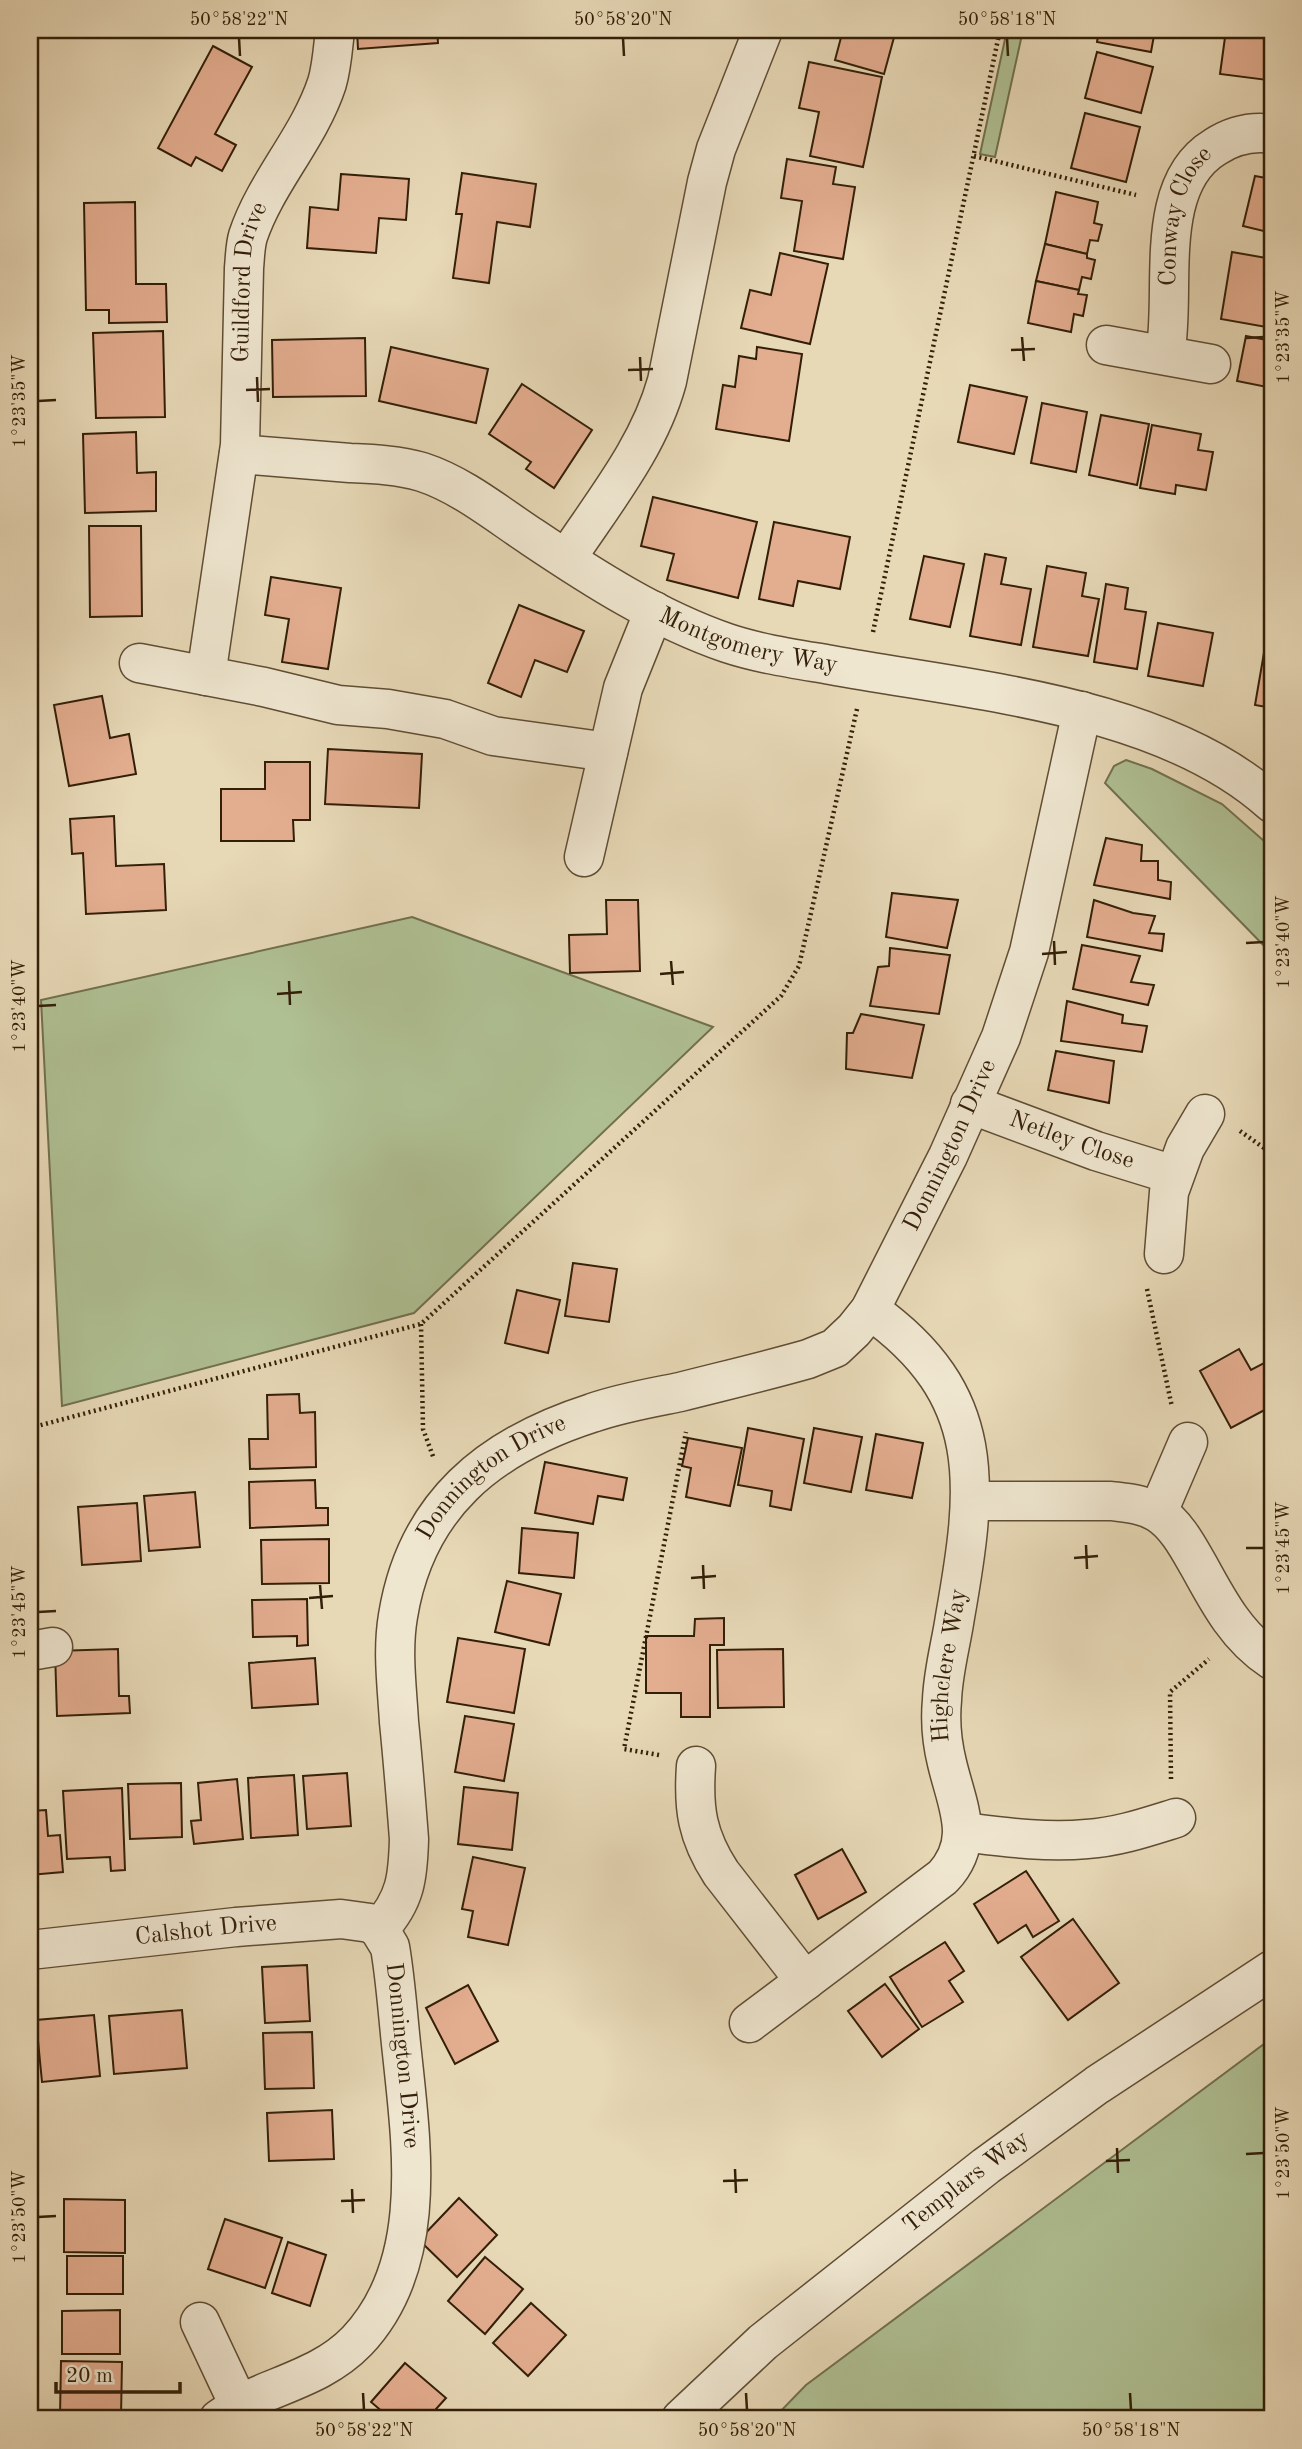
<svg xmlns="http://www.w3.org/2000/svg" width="1302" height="2449" font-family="'Old Standard TT',serif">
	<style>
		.green { fill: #afc093; stroke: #71704e; stroke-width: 2 }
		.building { fill: #e3ad8f; stroke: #331f08; stroke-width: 2 }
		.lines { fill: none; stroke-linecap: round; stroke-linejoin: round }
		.minor-casing { stroke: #604d34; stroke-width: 41 }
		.path { stroke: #331f08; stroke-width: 4.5; stroke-dasharray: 2 3.5; stroke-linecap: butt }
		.minor { stroke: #efe6d0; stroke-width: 38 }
		.ticks { fill: none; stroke: #331f08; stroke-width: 2.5 }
		.labels { text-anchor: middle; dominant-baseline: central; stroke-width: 7; stroke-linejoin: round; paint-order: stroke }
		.street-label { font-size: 24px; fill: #331f08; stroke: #efe6d0 }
		.neatline { fill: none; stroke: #331f08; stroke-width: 2.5 }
		.ticks-label { font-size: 18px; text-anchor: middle; fill: #331f08 }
	</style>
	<rect width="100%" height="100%" fill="#e7d8b6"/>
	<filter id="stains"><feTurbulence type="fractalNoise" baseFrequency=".00286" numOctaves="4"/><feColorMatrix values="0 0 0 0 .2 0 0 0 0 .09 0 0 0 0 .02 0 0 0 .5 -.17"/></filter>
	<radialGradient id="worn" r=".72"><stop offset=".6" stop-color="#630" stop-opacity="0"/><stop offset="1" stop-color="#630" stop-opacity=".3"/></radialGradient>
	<g class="green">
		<polygon points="1007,30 1023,30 995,157 980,154"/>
		<polygon points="1126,760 1152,769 1222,804 1272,848 1272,954 1105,783 1114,766"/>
		<polygon points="412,917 713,1027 414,1313 62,1406 41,1000"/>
		<polygon points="1272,2038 1272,2419 773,2419 806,2385"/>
	</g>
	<g class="building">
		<polygon points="357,30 437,30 438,43 358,49"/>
		<polygon points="843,30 896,30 884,74 835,60"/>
		<polygon points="1099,30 1155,30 1151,52 1097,42"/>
		<polygon points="1226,30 1272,30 1272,50 1267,80 1220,74"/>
		<polygon points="213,46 252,67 215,134 236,145 222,171 196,157 191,166 158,148"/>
		<polygon points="1097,52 1153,67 1141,113 1085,98"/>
		<polygon points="1272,52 1272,95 1267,94"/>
		<polygon points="809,62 882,77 863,167 810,156 819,112 799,108"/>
		<polygon points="1085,113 1140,127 1126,182 1071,168"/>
		<polygon points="787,159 836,167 833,184 855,187 843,259 794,251 802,201 781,198"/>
		<polygon points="462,173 536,184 530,227 497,222 489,283 453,278 462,214 456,214"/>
		<polygon points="341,174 409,179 406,220 379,218 376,253 307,248 310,207 338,210"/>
		<polygon points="1255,176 1272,179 1272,233 1243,226"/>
		<polygon points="1056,192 1098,202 1094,223 1102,225 1098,241 1090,240 1087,254 1045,244"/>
		<polygon points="135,202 136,284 166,284 167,322 109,323 109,310 86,310 84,203"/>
		<polygon points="1045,244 1087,254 1087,258 1095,260 1091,279 1082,277 1079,290 1036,281"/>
		<polygon points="1232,252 1272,259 1272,328 1221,319"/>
		<polygon points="780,253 828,264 810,344 741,328 750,290 771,295"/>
		<polygon points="1036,281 1079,290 1078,294 1087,295 1083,316 1074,314 1071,332 1028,323"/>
		<polygon points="163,331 165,417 96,418 93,333"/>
		<polygon points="1246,336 1272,341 1272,388 1237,381"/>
		<polygon points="365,338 366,396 273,397 272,340"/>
		<polygon points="391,347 488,369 476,423 379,401"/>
		<polygon points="757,347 802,354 789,441 716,429 723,385 735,387 739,356 756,359"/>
		<polygon points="522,384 592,430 554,488 526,469 531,462 489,434"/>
		<polygon points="970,385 1027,397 1014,454 958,442"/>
		<polygon points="1042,403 1087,412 1076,472 1031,463"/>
		<polygon points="1101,415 1149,424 1137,485 1089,475"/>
		<polygon points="1152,425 1201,434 1198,450 1213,452 1206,490 1176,485 1175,494 1140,488"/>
		<polygon points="136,432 137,473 156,472 156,511 85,513 83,434"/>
		<polygon points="653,497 757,522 738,598 667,580 674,554 641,546"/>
		<polygon points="774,522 850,537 840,589 798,581 793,606 759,599"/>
		<polygon points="89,526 141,526 142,616 90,617"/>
		<polygon points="985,554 1006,558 1001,584 1031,589 1021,645 970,636"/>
		<polygon points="924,556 964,564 950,627 910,619"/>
		<polygon points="1047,566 1086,573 1082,596 1099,599 1088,656 1033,647"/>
		<polygon points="271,577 341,588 328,669 282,662 289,619 265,615"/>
		<polygon points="1106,584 1128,588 1125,609 1146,612 1137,669 1094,662"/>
		<polygon points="519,605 584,631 567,672 535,660 521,697 488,683"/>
		<polygon points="1271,612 1272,612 1272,708 1255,705"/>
		<polygon points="1158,623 1213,633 1203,686 1148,676"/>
		<polygon points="102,696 110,738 129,734 136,774 69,786 54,705"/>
		<polygon points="328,749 422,754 419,808 325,804"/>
		<polygon points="265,762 310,762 310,820 293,820 294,841 221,841 221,789 265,789"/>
		<polygon points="114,816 116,866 164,864 166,910 86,914 83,853 72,854 70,819"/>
		<polygon points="1106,838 1142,845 1141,861 1158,861 1158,880 1171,882 1170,899 1094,885"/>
		<polygon points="892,893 958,900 947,948 886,937"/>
		<polygon points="606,900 638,900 640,971 570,973 569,935 607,934"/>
		<polygon points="1094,900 1133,913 1155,916 1149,933 1164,934 1162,951 1087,937"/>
		<polygon points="1082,945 1140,956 1131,982 1154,985 1148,1005 1073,989"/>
		<polygon points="890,948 950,955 939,1014 870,1006 878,967 889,966"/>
		<polygon points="1067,1001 1123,1015 1122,1023 1147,1026 1142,1052 1061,1041"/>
		<polygon points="861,1014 924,1025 912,1078 846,1069 847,1033 853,1033"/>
		<polygon points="1056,1051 1114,1061 1109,1103 1048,1090"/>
		<polygon points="573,1263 617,1269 609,1322 565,1316"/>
		<polygon points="517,1290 560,1300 548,1353 505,1343"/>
		<polygon points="1239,1349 1251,1370 1264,1363 1272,1379 1272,1406 1231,1428 1200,1371"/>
		<polygon points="299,1394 300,1413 315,1412 316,1467 250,1469 249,1439 268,1439 267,1395"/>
		<polygon points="748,1428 804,1439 791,1510 770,1506 772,1491 738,1485"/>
		<polygon points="814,1428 862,1437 851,1492 804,1483"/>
		<polygon points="876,1434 923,1443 912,1498 866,1490"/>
		<polygon points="688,1438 742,1448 730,1506 686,1497 691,1468 682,1466"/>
		<polygon points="545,1462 627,1478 623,1500 598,1496 593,1524 535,1513"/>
		<polygon points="315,1480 316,1508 328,1508 328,1525 250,1528 249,1482"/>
		<polygon points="195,1492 200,1547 149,1551 144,1496"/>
		<polygon points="137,1503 141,1561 82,1565 78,1507"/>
		<polygon points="522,1528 578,1533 574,1578 519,1573"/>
		<polygon points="329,1539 329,1583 262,1584 261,1540"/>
		<polygon points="507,1581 561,1594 549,1645 495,1632"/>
		<polygon points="307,1599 308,1645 297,1646 297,1636 253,1637 252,1600"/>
		<polygon points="724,1618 724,1645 710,1645 710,1717 681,1717 681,1693 646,1693 646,1636 694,1636 695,1619"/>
		<polygon points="458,1638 525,1649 514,1713 447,1702"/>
		<polygon points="118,1649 119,1696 129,1696 130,1713 57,1716 55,1651"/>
		<polygon points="783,1649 784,1707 718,1708 717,1650"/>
		<polygon points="315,1658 318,1704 252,1708 249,1663"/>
		<polygon points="465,1716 514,1724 504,1781 455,1772"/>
		<polygon points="347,1773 351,1826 307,1829 303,1776"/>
		<polygon points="294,1775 298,1835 251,1838 248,1778"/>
		<polygon points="237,1779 243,1839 194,1844 191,1821 201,1820 198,1783"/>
		<polygon points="181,1783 182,1837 130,1839 128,1784"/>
		<polygon points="464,1787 518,1793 512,1850 458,1844"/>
		<polygon points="122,1788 125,1870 111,1871 110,1857 67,1859 63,1791"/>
		<polygon points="46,1810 48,1836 60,1835 63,1872 30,1875 30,1811"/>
		<polygon points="842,1849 866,1892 818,1919 795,1875"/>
		<polygon points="473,1857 525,1868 508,1945 468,1937 473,1911 462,1909"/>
		<polygon points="1026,1871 1059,1921 1033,1937 1026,1925 998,1943 974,1904"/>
		<polygon points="1073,1919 1119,1983 1068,2020 1021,1957"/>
		<polygon points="945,1942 964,1971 949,1981 963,2002 922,2027 890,1977"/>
		<polygon points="307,1965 310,2021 265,2023 262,1967"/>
		<polygon points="885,1984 919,2029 882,2057 848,2011"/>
		<polygon points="468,1985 498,2041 455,2064 426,2008"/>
		<polygon points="182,2010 187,2068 114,2074 109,2016"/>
		<polygon points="94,2015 100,2076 42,2082 36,2020"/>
		<polygon points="312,2032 314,2088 265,2089 263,2033"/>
		<polygon points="332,2110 334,2159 269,2161 267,2113"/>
		<polygon points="459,2198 497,2235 457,2277 419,2240"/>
		<polygon points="64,2199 125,2200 125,2253 64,2252"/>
		<polygon points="225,2219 282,2238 265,2288 208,2269"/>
		<polygon points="288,2242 326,2255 310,2306 272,2293"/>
		<rect x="67" y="2256" width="56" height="38"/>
		<polygon points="485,2257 523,2289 485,2334 448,2301"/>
		<polygon points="531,2303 566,2335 528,2376 493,2343"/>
		<polygon points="120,2310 120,2354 62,2354 62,2311"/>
		<polygon points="61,2361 122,2362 121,2417 60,2416"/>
		<polygon points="405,2363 446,2398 427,2419 391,2419 371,2402"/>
		<polygon points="362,2410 371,2419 354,2419"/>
	</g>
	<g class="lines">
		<defs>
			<g id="minor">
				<polyline points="1106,345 1211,364"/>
				<path id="s1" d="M1165,355C1177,292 1151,186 1215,147C1232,136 1252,131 1272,134"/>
				<path id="s2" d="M239,454C276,457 313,460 350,463C374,464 399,465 422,472C462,485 497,514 532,537C593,578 657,619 727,643C760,654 796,659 831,665C971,691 1162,704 1272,803"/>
				<path d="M566,559C603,503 649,447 667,381L707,182L716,149L763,30"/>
				<polyline points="139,663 264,687 338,705 388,709 445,719 493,736 608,752"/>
				<path id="s3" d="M206,676L240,445L244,268C245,258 245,246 248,236C266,182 309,138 327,83C332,66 333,47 335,30"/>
				<polyline points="584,857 623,688 654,611"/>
				<path id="s4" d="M970,1104L1096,1151L1174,1175"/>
				<polyline points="1164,1254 1169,1192 1185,1148 1205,1114"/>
				<path d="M971,1501H1111C1127,1503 1144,1504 1158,1513C1177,1525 1189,1549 1200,1568C1219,1603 1238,1638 1272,1660"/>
				<polyline points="1158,1512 1188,1442"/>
				<polyline points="30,1651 53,1647"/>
				<path d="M696,1766C693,1809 697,1836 721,1873L805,1981"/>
				<path d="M963,1832C1004,1837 1045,1843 1087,1839C1118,1837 1147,1827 1176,1818"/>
				<path id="s5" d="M379,1929C406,1900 408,1876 409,1839C406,1800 403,1761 399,1722C397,1687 392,1651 398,1616C416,1505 489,1446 592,1413C620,1403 650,1398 680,1392C723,1381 766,1371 808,1359L835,1348L854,1330L870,1310L948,1156L1001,1037L1029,952L1082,711"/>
				<path id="s6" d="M30,1950L236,1927L341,1919L370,1923L379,1929L390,1947C396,1982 398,2018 402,2053C412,2148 429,2265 357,2341C328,2371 291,2381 255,2397C242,2403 231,2411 219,2419"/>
				<path id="s7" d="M749,2023L943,1877C977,1840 957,1806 947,1763C942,1743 940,1721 942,1700C943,1672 951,1644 955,1617C978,1486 990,1395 870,1310"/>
				<polyline points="200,2322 239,2405"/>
				<path id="s8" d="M681,2419L763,2342L986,2166L1097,2085L1272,1970"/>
			</g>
		</defs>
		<use href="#minor" class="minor-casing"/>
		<g class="path">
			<polyline points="974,156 1136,195"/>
			<polyline points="873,632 1000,30"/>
			<polyline points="1240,1131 1264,1148 1272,1150"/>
			<polyline points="1147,1289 1172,1407"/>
			<polyline points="421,1324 423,1429 434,1459"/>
			<polyline points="30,1428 421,1324 781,996 799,966 857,709"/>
			<polyline points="659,1755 624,1749 686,1432"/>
			<polyline points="1171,1779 1170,1692 1209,1659"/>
		</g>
		<use href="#minor" class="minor"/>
	</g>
	<path class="ticks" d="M239,38L240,56M623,38L624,56M1007,38L1008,56M1022,337L1024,361M1246,338L1264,337M1011,350L1035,349M640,357L641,381M628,370L653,369M257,377L258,402M246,390L270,389M38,401L56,400M1054,941L1055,965M1246,943L1264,942M1042,954L1067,952M671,961L673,985M660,974L684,972M289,981L290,1005M277,994L302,992M38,1006L56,1005M1086,1545L1087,1569M1246,1548H1264M1074,1558L1098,1556M703,1565L704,1589M691,1578L716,1576M320,1585L322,1609M309,1598L333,1596M38,1612L56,1611M1117,2148L1118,2173M1246,2154L1264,2153M1106,2161L1130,2160M735,2169L736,2193M723,2181L748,2180M352,2189L353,2213M341,2201L365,2200M38,2217L56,2216M363,2393L364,2410M746,2393L747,2410M1130,2393L1131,2410"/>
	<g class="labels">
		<g class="street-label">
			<text stroke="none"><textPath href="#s1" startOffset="142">Conway Close</textPath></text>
			<text stroke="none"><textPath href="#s3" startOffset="397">Guildford Drive</textPath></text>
			<text stroke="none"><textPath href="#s2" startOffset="555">Montgomery Way</textPath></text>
			<text stroke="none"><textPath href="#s4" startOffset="108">Netley Close</textPath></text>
			<text stroke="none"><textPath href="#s5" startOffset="1106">Donnington Drive</textPath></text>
			<text stroke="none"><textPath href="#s5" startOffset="497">Donnington Drive</textPath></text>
			<text stroke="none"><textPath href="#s7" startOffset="462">Highclere Way</textPath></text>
			<text stroke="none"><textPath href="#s6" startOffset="177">Calshot Drive</textPath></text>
			<text stroke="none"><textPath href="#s6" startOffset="483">Donnington Drive</textPath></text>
			<text stroke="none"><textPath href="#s8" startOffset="371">Templars Way</textPath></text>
		</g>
	</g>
	<rect width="1302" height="2449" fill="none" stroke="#e7d8b6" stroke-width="77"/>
	<path d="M56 2382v10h124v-10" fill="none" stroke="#331f08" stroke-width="3.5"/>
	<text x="66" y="2382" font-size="21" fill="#331f08" stroke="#efe6d0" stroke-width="5" paint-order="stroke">20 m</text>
	<rect x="38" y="38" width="1226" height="2372" class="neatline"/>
	<g class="ticks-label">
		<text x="239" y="25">50°58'22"N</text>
		<text x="623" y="25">50°58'20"N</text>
		<text x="1007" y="25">50°58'18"N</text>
		<text transform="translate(1283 337) rotate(-90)" y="6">1°23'35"W</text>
		<text transform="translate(19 401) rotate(-90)" y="6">1°23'35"W</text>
		<text transform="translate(1283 942) rotate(-90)" y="6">1°23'40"W</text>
		<text transform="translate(19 1006) rotate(-90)" y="6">1°23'40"W</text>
		<text transform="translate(1283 1548) rotate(-90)" y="6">1°23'45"W</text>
		<text transform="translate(19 1612) rotate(-90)" y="6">1°23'45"W</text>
		<text transform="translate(1283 2153) rotate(-90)" y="6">1°23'50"W</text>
		<text transform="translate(19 2217) rotate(-90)" y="6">1°23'50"W</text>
		<text x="364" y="2436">50°58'22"N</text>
		<text x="747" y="2436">50°58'20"N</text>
		<text x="1131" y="2436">50°58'18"N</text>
	</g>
	<rect width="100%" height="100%" filter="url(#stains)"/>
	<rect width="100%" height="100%" fill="url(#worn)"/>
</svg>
